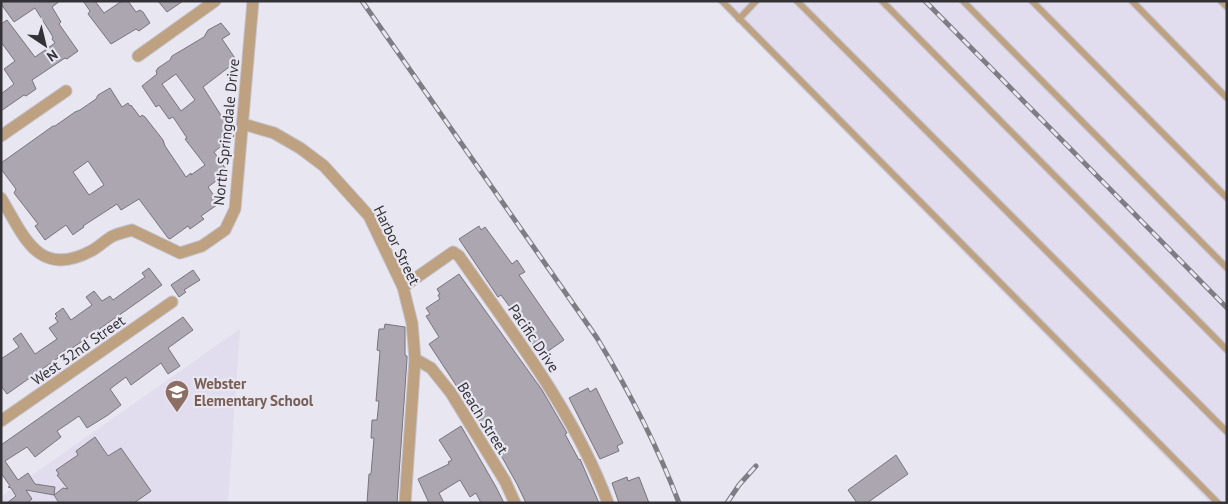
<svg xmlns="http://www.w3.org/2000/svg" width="1228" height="504" font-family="'PT Sans',sans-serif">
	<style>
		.built { fill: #e1ddef }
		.building { fill: #aba6af; stroke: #79747c; fill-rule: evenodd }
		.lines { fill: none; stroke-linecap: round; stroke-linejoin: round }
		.lane-casing { stroke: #c4c2cb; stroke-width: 8 }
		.street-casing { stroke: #c4c2cb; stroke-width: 13 }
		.lane { stroke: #bda180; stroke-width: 5.5 }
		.street { stroke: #bda180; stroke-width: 11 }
		.rail-casing { stroke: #7f7d84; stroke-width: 5 }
		.rail { stroke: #e8e6f0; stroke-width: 3; stroke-dasharray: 9; stroke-linecap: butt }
		.labels { text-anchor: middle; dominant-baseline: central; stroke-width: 4.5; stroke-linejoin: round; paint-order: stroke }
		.street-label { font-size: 15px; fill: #333236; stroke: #e8e6f0 }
		.education-label { font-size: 15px; font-weight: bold; fill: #785e54; stroke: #e8e6f0; text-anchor: start }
	</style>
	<rect width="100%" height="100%" fill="#e8e6f0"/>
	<g class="built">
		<polygon points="716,1 1227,1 1227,503 1210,503"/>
		<polygon points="240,329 228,503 1,503 1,497"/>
	</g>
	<g class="building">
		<polygon points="1,1 60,1 52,7 61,22 59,24 78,51 67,59 65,58 32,80 36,89 26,96 24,95 1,111 1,94 14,84 4,69 15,61 1,42 1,24 7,20 35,57 55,43 52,39 53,37 35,8 14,22 1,4"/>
		<polygon points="83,1 95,1 104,13 122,1 128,1 136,12 140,10 143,12 150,23 139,31 136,29 111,44 88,14 90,11"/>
		<polygon points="158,1 183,1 167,12"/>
		<path d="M221,23L230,34L222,39L237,61L203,87L234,136L214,152L228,172L208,187L217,200V205L201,216L204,219L190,229L188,226L170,239L168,238L139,199L121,210L117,204L83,226L84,227L74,234L73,235L66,225L45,240L35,226L38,224L14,193L16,189L1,169V163L53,126H55L75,112L80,110L96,99L98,95L110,88L122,107L128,103L130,106L131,105L140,117L142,115L145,117L163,140L165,146L186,177L191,173V175L205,165L185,139L187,138L173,117L169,119L159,105L156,107L142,86L157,74L156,71L158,68L170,60L172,56L204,37L208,30ZM176,74L195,100L181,111L162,84ZM88,161L104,185L89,195L73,172Z"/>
		<polygon points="479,226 481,230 485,227 512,264 517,260 525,272 519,275 564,340 541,356 516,321 515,314 501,295 498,297 459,239"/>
		<polygon points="149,268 162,285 71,349 70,347 57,356 58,358 7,394 1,386 1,359 19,347 13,339 21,333 35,354 57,339 49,328 58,322 55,318 57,316 55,314 63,308 71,320 92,305 86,297 94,291 102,301 110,296 113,300 145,277 142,273"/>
		<polygon points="193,270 200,280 184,290 186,292 179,297 171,285"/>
		<polygon points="459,274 542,390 567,433 565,434 579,460 580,459 599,503 526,503 517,484 494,443 429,344 439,337 426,316 430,314 426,308 440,299 438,295 440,294 437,289"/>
		<polygon points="183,317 193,330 168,348 180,366 168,374 161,363 131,385 126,377 110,389 121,405 108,415 87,428 79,416 57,431 61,437 35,457 27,447 5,461 18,480 28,473 35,484 55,487 54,495 26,490 32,499 27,503 7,503 16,496 11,488 8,487 10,486 1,473 1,445"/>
		<polygon points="385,324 405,327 405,355 407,356 407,359 397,503 367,503 369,474 371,474 374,438 371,438 372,420 377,420 379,401 376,401 380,351 377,350 379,329 384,329"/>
		<polygon points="588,388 590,392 596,388 623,443 617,446 619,451 600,459 569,398"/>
		<polygon points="461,426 496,487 504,503 481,503 476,493 470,497 460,480 439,493 444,503 429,503 418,479 449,464 448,462 452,460 439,440"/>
		<polygon points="95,437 108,456 121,448 151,491 134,503 59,503 54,495 63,488 68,489 57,475 59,474 56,470 78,455 76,451"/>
		<polygon points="896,455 908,474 867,503 857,503 848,490"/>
		<polygon points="627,477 628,481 639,477 649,503 619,503 612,483"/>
	</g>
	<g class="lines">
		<defs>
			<g id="lane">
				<polyline points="722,1 1218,503"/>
				<polyline points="797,1 1227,432"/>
				<polyline points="882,1 1227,350"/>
				<polyline points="963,1 1227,268"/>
				<polyline points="1032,1 1227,198"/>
				<polyline points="1132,1 1227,98"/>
				<polyline points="1221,1 1227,7"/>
				<polyline points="739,19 756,1"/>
			</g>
			<g id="street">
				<polyline points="138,56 215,1"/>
				<polyline points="243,124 274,133 300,148 324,166 369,216 403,287 412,323 415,359 405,503"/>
				<polyline points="1,136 66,91"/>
				<path d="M1,198C24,236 38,279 91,251C99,247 105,240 113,236C119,233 126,232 132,230L180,253L202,246L225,230L235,209L253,1"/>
				<path d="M403,287L453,252L459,256C514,335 574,412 608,503"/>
				<polyline points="415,359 431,368 451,393 505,481 515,503"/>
				<polyline points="1,421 172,302"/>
			</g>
		</defs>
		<use href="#lane" class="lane-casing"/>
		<use href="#street" class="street-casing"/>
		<use href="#lane" class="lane"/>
		<use href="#street" class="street"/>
		<defs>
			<g id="rail">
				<path d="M362,1L597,338C629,391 657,445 679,503"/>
				<polyline points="925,1 1227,308"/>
				<polyline points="727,503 739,485 756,466"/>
			</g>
		</defs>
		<use href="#rail" class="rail-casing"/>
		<use href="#rail" class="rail"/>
	</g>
	<defs>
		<symbol id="school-pin" viewBox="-11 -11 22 30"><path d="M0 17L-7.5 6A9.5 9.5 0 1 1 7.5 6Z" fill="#8d6e63" stroke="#e8e6f0"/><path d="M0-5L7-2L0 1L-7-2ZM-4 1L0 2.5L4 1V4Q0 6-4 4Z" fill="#fff"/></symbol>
	</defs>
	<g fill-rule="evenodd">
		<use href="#school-pin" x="163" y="378" width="28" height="38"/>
	</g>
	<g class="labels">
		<g class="street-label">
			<text transform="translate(226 132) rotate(-84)">North Springdale Drive</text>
			<text transform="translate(397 245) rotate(64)">Harbor Street</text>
			<text transform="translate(534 338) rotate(56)">Pacific Drive</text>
			<text transform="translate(78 350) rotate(-35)">West 32nd Street</text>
			<text transform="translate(483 418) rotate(58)">Beach Street</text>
		</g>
		<g class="education-label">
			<text x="194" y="383">Webster<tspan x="194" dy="17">Elementary School</tspan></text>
		</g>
	</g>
	<rect width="1228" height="504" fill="none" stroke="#333236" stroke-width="5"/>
	<g transform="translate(45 45) rotate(145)" stroke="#e8e6f0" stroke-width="4" paint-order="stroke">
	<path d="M0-4L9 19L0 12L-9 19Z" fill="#333236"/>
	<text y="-8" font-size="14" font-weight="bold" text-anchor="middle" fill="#333236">N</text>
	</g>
</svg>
